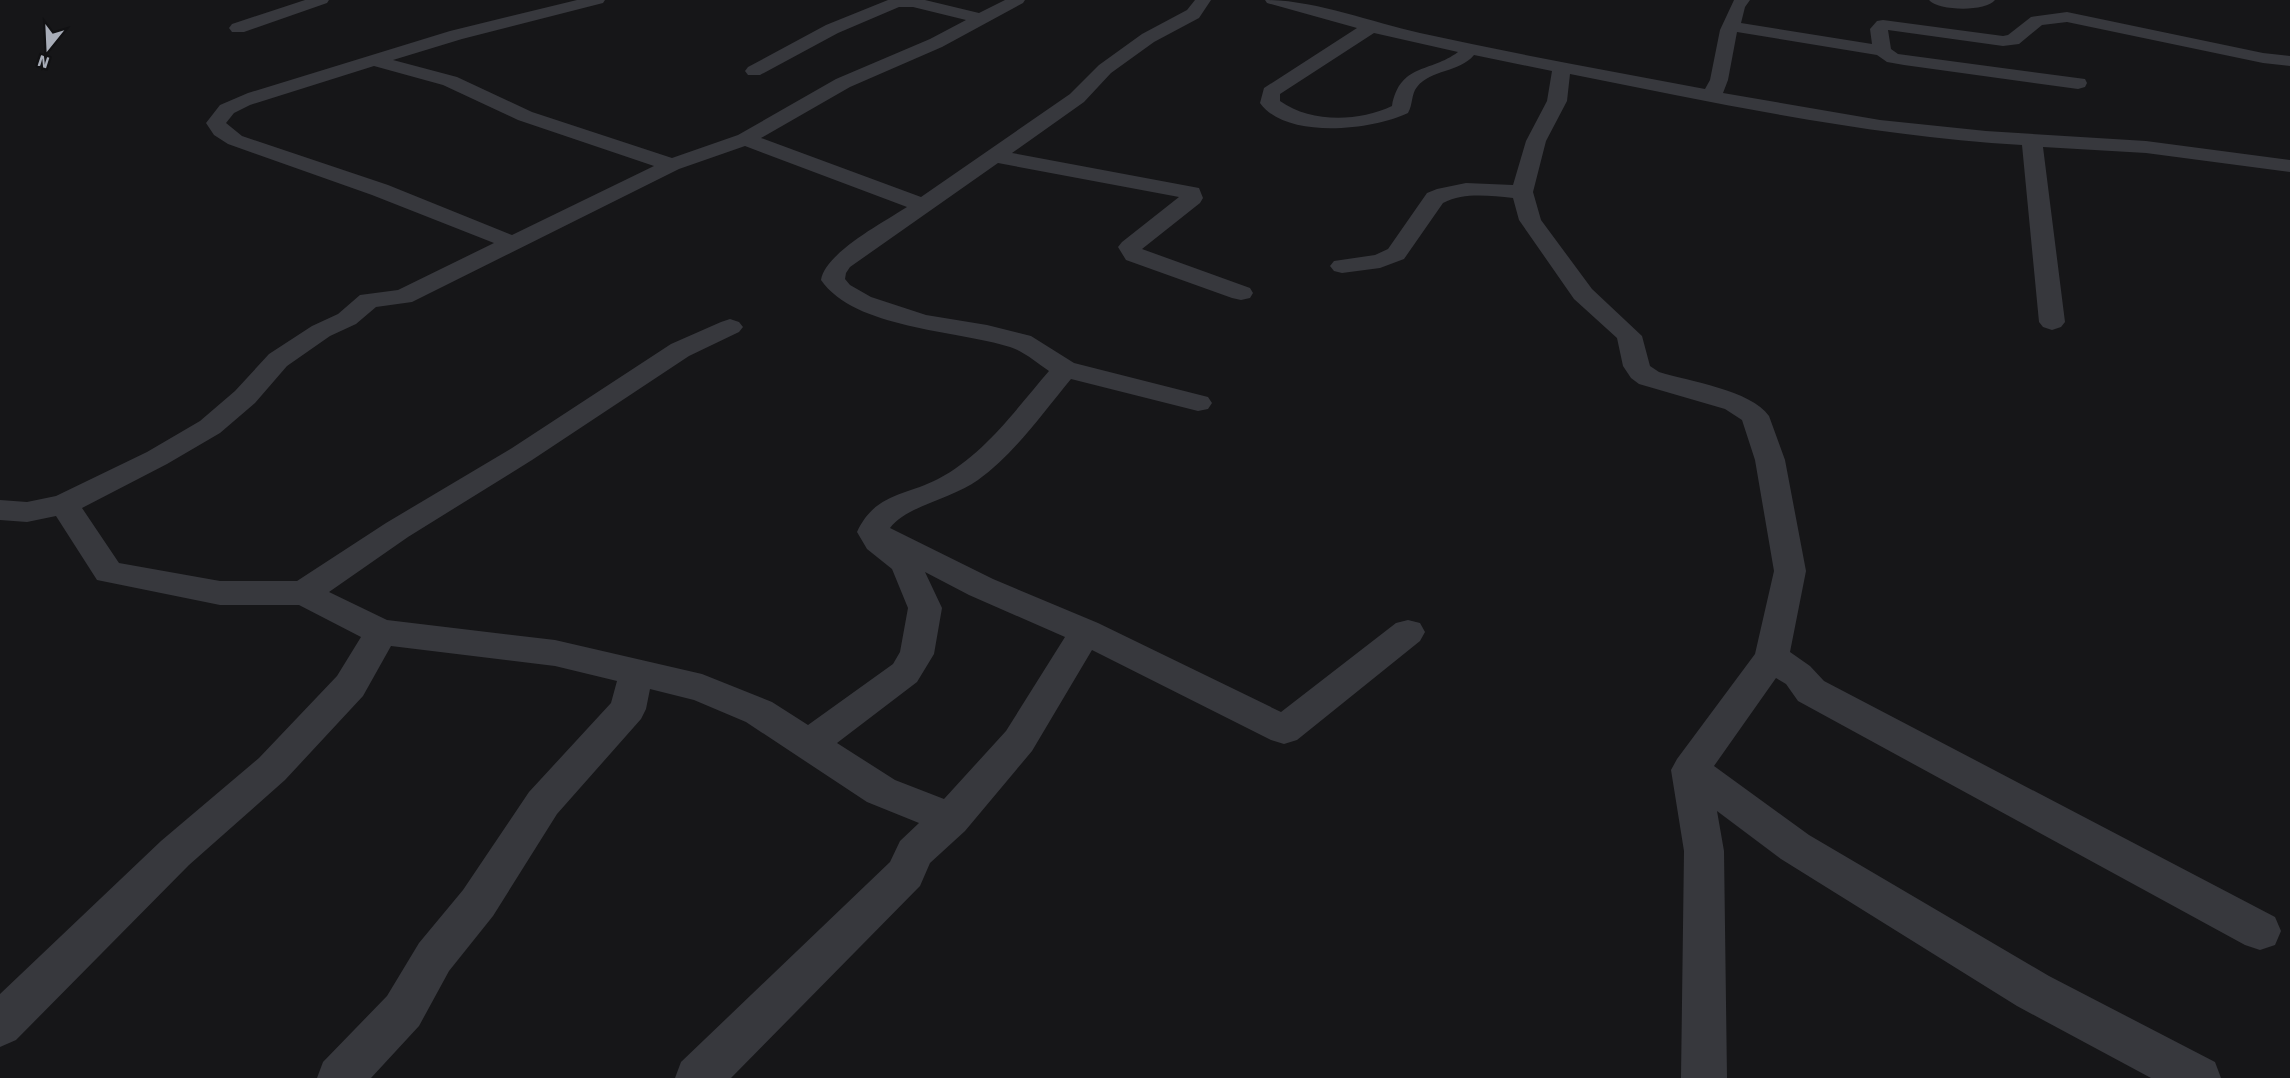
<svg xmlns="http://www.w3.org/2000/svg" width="2290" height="1078" font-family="Signika,sans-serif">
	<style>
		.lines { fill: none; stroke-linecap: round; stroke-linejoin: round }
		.minor { fill: #37383d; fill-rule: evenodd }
	</style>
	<rect width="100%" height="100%" fill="#161618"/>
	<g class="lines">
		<g class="minor">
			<polygon points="305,0 329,0 327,3 244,32 232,32 229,28 232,24"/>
			<path d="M577,0H605L603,3L462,39L393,60L457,77L532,112L672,158L738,135L836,79L930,39L966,20L913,7H899L838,33L760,75H748L745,71L748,67L826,25L888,0H925L979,13L1005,0H1025L1023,3L942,47L850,87L761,138L921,197L1070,94L1099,65L1142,34L1187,10L1195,0H1211L1199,18L1154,42L1111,73L1084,102L1012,153L1199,188L1203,198L1200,203L1142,249L1250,288L1253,293L1250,298L1241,300L1232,298L1126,260L1118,247L1122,242L1179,197L998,163L850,267L846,273L845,279L850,285L871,297L926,315L987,325L1031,336L1074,363L1208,397L1212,403L1208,409L1198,411L1071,379C1042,414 1015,453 978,480C954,498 906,506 890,528L993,579L1098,623L1281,712L1396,623L1408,620L1420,623L1425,632L1420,641L1297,740L1284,744L1271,740L1092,650L1032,751L965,831L930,863L920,886L731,1078H675L681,1062L890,862L900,841L919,823L867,802L746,722L694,700L650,689L646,709L641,719L557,814L493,916L449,971L419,1026L371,1078H317L323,1062L387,996L419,943L463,890L529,792L611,703L617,681L555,666L391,646L363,696L285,780L189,865L16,1040L0,1047V994L161,841L259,758L337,676L361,637L299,605H220L97,580L56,516L27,522L0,520V500L27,502L56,496L147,452L200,421L235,391L269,354L312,326L338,314L360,295L398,290L494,243L372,195L228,144L214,135L206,123L220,105L248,93L450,31ZM374,66L443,85L518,120L654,166L512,235L388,185L242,136L226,123L234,113L250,105ZM745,146L907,207C884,222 825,253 821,280C855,329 956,330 1010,347C1023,351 1037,363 1049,371C1016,409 984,455 938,479C905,496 875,493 857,532L867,549L892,569L908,608L900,652L893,664L808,725L772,702L702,674L555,640L387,620L329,592L408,537L532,460L689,356L739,332L743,327L739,322L730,319L721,322L671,344L512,448L386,523L297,581H220L119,563L82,508L167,464L220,433L255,403L287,366L330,336L356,324L376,307L412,302L679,169ZM925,572L969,595L1065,637L1006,731L944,799L895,780L837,743L917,682L934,654L942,608Z"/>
			<path d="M1265,0C1315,0 1370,22 1420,33C1515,54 1610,71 1705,89L1710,80L1720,30L1734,0H1750L1745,7L1741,23L1872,44L1870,29L1877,21L1883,20L2003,36L2008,35L2031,17L2067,12L2263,53L2290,56V66L2263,63L2067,22L2042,25L2019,44L2003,46L1888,30L1891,49L1898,54L2085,79L2087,83L2085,87L2078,89L1904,65L1887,62L1877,55L1737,32L1728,80L1723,93L1880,120L1986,131L2146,141L2290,160V172L2146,153L2043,147L2065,322L2061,327L2052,330L2043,327L2039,322L2022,145C1869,136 1720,104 1570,74L1567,101L1546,141L1533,192L1541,220L1592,289L1642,336L1650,366L1659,372C1688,381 1751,390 1769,416L1785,460L1806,571L1790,652L1810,666L1824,681L2275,917L2281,931L2275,945L2260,950L2245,945L1798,701L1786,684L1776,678L1714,766L1809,835L2049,976L2215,1062L2221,1078H2151L2017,1006L1781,859L1717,811L1724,851L1727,1078H1681L1684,851L1671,770L1677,759L1755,654L1774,571L1755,460L1742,420L1725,409L1639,384L1631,378L1623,366L1617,338L1574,299L1519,220L1513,198C1489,196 1465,192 1443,203L1404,259L1380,268L1342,273L1334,271L1330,266L1334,261L1375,255L1388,249L1427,193L1437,189L1466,183L1513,185L1526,141L1547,101L1552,71L1474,55C1459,73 1431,69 1417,87C1411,94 1413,105 1408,113C1373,130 1286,140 1260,103L1264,88L1357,28L1267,3ZM1374,33L1458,52C1430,73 1400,63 1392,106C1358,122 1311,123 1280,101V94Z"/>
			<path d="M1929,0H1995C1986,12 1938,11 1929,0Z"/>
		</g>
	</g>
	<g transform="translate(48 48) rotate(198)" stroke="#111113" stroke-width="4.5" paint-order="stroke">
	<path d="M0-4.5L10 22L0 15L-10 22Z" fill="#a8adb8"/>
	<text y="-9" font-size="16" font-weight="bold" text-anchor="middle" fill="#a8adb8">N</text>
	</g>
</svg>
